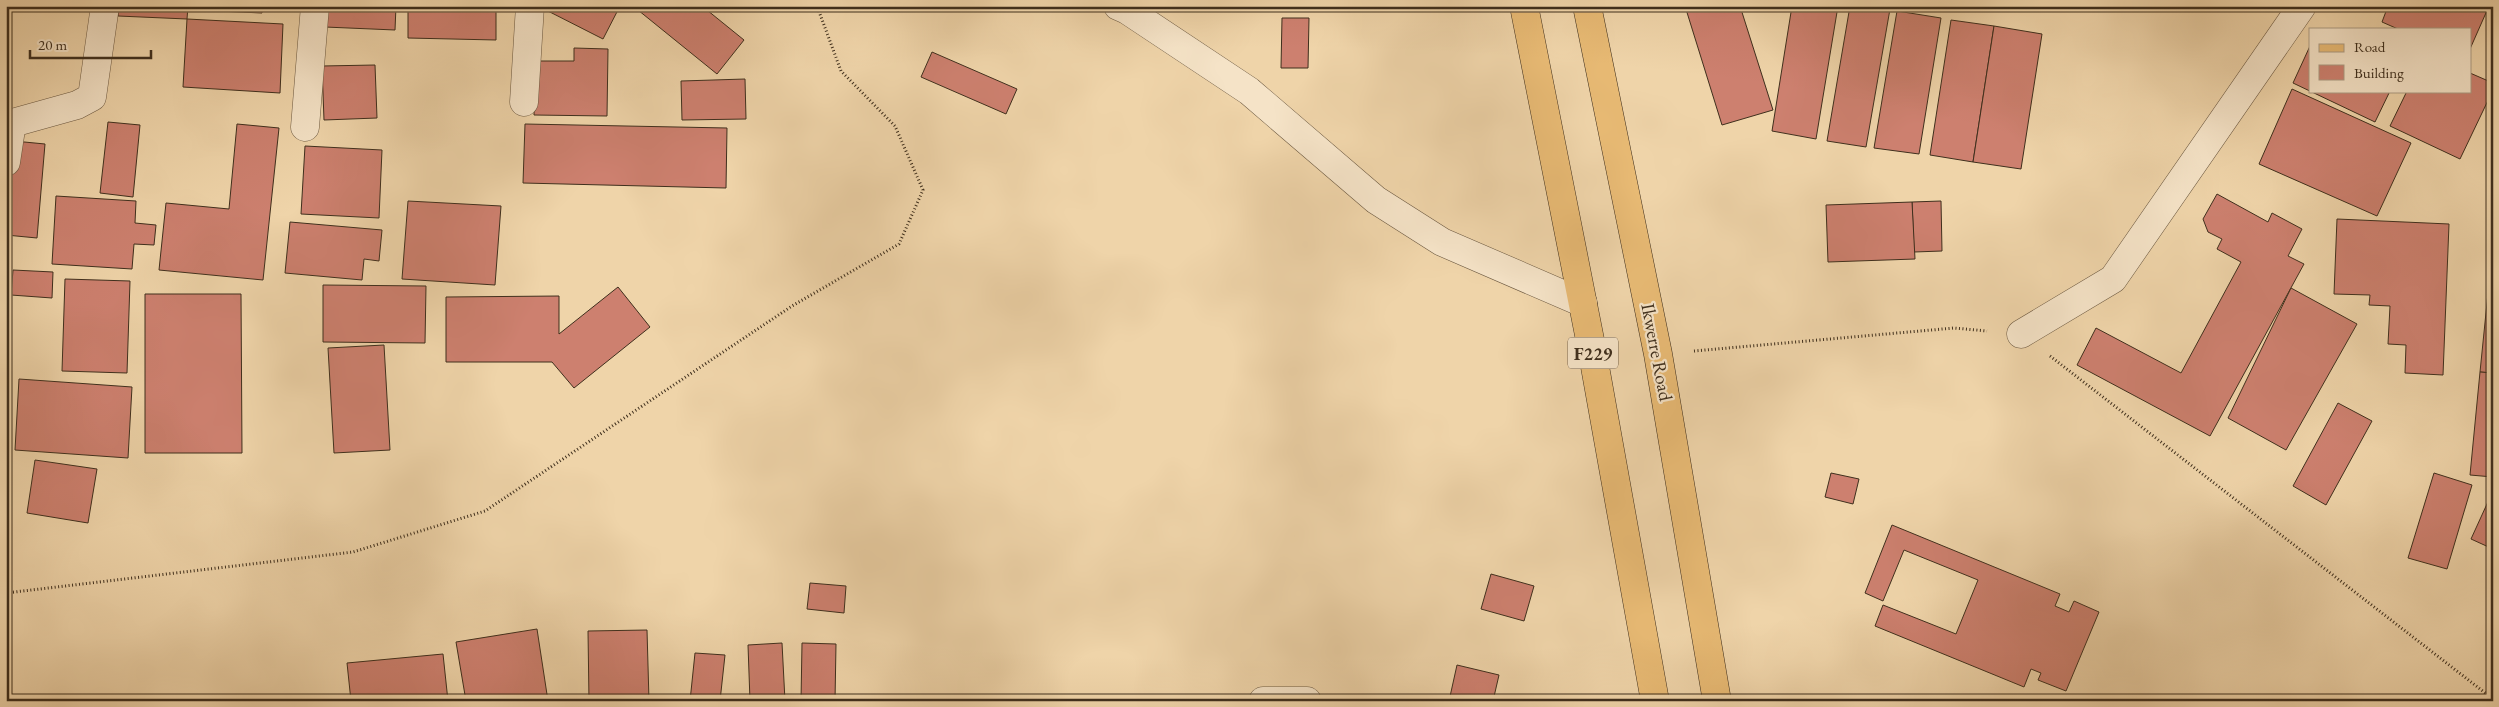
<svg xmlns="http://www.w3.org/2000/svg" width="2499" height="707" font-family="'EB Garamond',serif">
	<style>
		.building { fill: #cd806f; stroke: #3f2f1d }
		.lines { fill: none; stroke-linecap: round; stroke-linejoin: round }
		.street-casing { stroke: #6b5840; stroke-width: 29 }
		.primary-casing { stroke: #3f2f1d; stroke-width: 29 }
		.path { stroke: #3f2f1d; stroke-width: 3; stroke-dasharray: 1 2.5; stroke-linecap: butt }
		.street { stroke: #f5e3c7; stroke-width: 28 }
		.primary { stroke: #e8ba74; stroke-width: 28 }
		.labels { text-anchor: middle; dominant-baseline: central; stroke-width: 4.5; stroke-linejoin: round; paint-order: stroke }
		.shield { fill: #f5e3c7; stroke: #766550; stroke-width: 1 }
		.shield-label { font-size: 18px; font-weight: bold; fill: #3f2f1d }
		.street-label { font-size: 19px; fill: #3f2f1d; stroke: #f5e3c7 }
	</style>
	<rect width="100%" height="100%" fill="#efd4a9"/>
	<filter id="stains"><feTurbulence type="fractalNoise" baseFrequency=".004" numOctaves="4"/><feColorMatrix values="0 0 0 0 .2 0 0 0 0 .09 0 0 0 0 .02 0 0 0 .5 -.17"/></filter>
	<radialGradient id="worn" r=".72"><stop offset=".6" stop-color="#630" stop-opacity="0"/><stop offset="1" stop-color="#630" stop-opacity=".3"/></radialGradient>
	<g class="building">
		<polygon points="118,6 188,6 187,19 118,16"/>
		<polygon points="195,6 262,6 262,13 195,10"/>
		<polygon points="326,6 396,6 395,30 325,27"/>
		<polygon points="408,6 496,6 496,40 408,38"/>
		<polygon points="543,6 620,6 603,39 542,8"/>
		<polygon points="633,6 702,6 744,40 717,74"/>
		<polygon points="1685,6 1740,6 1773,110 1722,125"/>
		<polygon points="1792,6 1838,6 1816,139 1772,131"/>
		<polygon points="1850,6 1890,9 1866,147 1827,141"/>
		<polygon points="2388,6 2489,6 2470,49 2470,29 2398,29 2382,22"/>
		<polygon points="1897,11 1941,18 1919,154 1874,148"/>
		<polygon points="1282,18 1309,18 1308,68 1281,68"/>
		<polygon points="187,19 283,24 280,93 183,87"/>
		<polygon points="1951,20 1994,26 1973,162 1930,155"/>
		<polygon points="1994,26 2042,34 2021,169 1973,162"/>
		<polygon points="2310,46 2310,91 2390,91 2375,122 2293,83"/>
		<polygon points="574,48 608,49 607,116 534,115 535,61 574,61"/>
		<polygon points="932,52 1017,89 1006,114 921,77"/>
		<polygon points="375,65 377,118 324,120 322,66"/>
		<polygon points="2470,73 2493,83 2493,90 2460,159 2390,126 2407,91 2470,91"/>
		<polygon points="745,79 746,119 682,120 681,81"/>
		<polygon points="2292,89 2411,143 2377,216 2259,164"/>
		<polygon points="108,122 140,125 133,197 100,193"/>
		<polygon points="237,124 279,128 263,280 159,270 166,203 229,209"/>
		<polygon points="525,124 727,128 726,188 523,183"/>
		<polygon points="14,141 45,144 37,238 6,235"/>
		<polygon points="305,146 382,150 379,218 301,214"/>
		<polygon points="2217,194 2268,222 2272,213 2302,229 2288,256 2304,264 2210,436 2077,365 2096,328 2181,373 2241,262 2217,249 2222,239 2208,232 2203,219"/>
		<polygon points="56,196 136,201 135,223 156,225 154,245 134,244 132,269 52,264"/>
		<polygon points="408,201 501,206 495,285 402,279"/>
		<polygon points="1941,201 1942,251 1914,252 1912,202"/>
		<polygon points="1912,202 1915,259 1828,262 1826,205"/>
		<polygon points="2337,219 2449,224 2443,375 2405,373 2406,345 2388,344 2390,306 2369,305 2370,295 2334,294"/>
		<polygon points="290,222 382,230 379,261 364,259 362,280 285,273"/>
		<polygon points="13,270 53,272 52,298 11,295"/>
		<polygon points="2490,273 2493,273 2493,373 2480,372"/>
		<polygon points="65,279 130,281 127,373 62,371"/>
		<polygon points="323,285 426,286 425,343 323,342"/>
		<polygon points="618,287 650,327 574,388 552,362 446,362 446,297 559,296 559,334"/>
		<polygon points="2291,288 2357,324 2286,450 2228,418"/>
		<polygon points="145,294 241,294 242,453 145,453"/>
		<polygon points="384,345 390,450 334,453 328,348"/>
		<polygon points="2480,372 2493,373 2493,477 2470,475"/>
		<polygon points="19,379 132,387 128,458 15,450"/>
		<polygon points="2338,403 2372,421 2326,505 2293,486"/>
		<polygon points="35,460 97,469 88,523 27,513"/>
		<polygon points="1831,473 1859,479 1853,504 1825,497"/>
		<polygon points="2434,473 2472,485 2447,569 2408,558"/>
		<polygon points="2492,493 2493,493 2493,549 2471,539"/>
		<polygon points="1892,525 2060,594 2055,606 2069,612 2074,601 2099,612 2066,691 2038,680 2041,673 2031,669 2024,687 1875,626 1883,605 1956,634 1978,580 1904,550 1883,601 1865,593"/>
		<polygon points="1491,574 1534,586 1524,621 1481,609"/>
		<polygon points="810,583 846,586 844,613 807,609"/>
		<polygon points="537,629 548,701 466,701 456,642"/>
		<polygon points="647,630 649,701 589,701 588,631"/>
		<polygon points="782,643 785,701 750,701 748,645"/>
		<polygon points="802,643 836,644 835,701 801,701"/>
		<polygon points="695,653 725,655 720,701 690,701"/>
		<polygon points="443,654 448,701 351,701 347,663"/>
		<polygon points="1457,665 1499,675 1493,701 1449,701"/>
	</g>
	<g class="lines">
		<defs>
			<g id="street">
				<polyline points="1118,6 1127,10 1249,91 1376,200 1442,242 1583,303"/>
				<polyline points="524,102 530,6"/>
				<polyline points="305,127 315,6"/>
				<polyline points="6,162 11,129 16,122 77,105 92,97 105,6"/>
				<polyline points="2021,334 2113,279 2302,6"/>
				<polyline points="1263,701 1307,701"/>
			</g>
			<g id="primary">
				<polyline points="1524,6 1592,350 1655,701"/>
				<polyline points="1587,6 1658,354 1717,701"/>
			</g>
		</defs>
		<use href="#street" class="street-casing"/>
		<use href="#primary" class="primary-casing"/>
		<g class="path">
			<polyline points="1694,351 1954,328 1987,331"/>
			<polyline points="2050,356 2493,699"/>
			<polyline points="6,593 353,552 485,511 792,306 899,244 923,190 895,126 841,71 817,6"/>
		</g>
		<use href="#street" class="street"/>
		<use href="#primary" class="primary"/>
	</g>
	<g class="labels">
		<rect class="shield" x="1568" y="337.5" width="50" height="31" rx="4"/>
		<g class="shield-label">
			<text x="1593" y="353">F229</text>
		</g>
		<g class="street-label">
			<text transform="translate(1657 352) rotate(79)">Ikwerre Road</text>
		</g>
	</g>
	<rect width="2499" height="707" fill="none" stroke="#efd4a9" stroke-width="25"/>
	<rect x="8" y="8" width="2484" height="692" fill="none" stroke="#3f2f1d" stroke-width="2.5"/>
	<rect x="12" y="12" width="2474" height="682" fill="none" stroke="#3f2f1d"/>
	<rect x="2309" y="28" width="162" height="65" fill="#f5e3c7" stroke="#ac9b83"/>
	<rect x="2319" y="44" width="25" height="8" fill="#e8ba74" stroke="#ac9b83"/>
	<text x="2354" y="52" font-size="15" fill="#3f2f1d">Road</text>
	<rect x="2319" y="65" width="25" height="15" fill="#cd806f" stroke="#ac9b83"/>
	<text x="2354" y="78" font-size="15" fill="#3f2f1d">Building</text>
	<path d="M30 50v8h121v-8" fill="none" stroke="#3f2f1d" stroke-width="2.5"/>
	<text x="38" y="50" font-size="15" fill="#3f2f1d" stroke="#f5e3c7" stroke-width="4" paint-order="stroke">20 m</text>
	<rect width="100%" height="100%" filter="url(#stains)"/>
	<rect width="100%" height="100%" fill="url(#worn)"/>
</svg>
